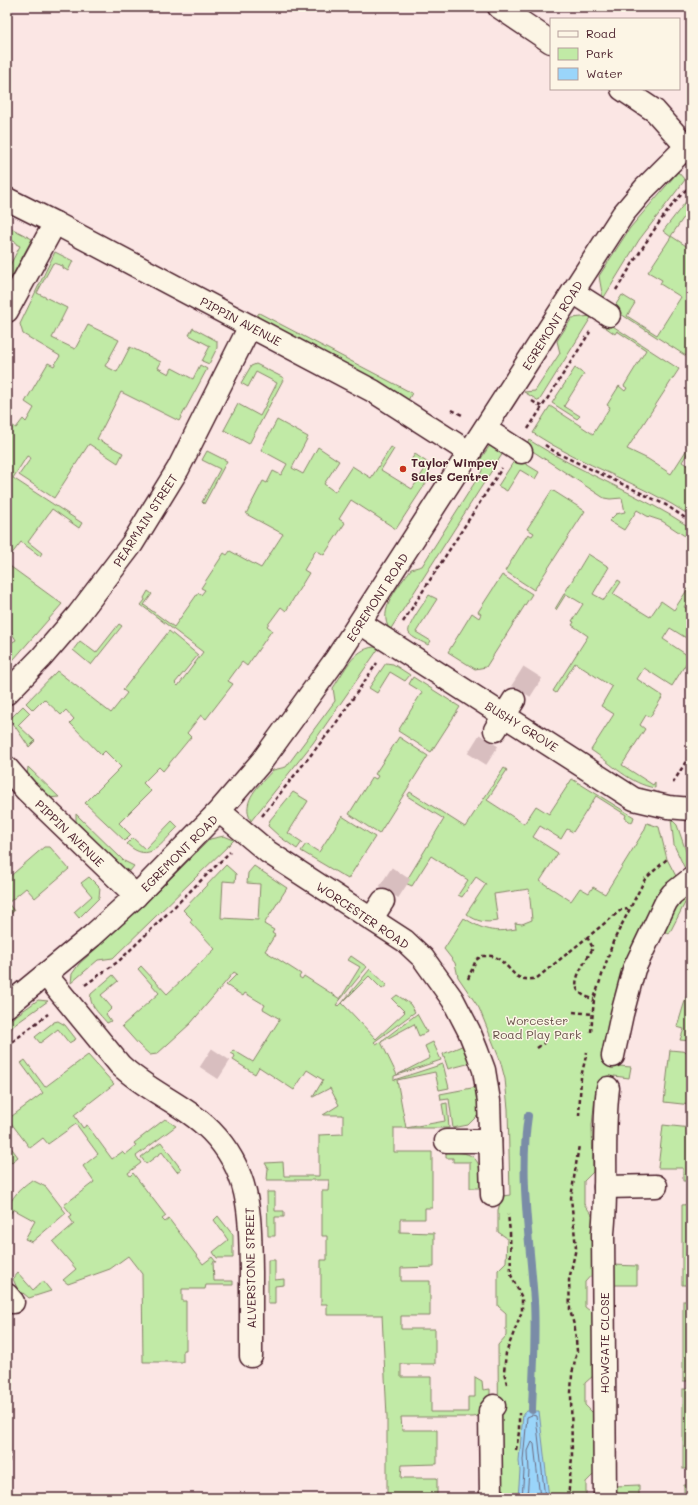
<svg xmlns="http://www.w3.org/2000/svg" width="698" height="1505" font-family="Mali,sans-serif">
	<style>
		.green { fill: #c1eaa6; stroke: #868468 }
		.water { fill: #9ad5fa; stroke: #7a8ca7 }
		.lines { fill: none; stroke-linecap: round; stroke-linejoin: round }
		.shore { stroke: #6a687e; stroke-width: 1 }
		.stream { stroke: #7a8ca7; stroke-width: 8 }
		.minor-tunnel { stroke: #d8bebf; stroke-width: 22; stroke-dasharray: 22 11; stroke-linecap: butt }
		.minor-casing { stroke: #4a1f2b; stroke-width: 25 }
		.path { stroke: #4a1f2b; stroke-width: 2.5; stroke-dasharray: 4 3; stroke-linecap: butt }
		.minor { stroke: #fcf5e5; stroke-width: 22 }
		.poi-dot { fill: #c8321e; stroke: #fcf5e5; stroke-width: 1.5 }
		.labels { text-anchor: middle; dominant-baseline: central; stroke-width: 3; stroke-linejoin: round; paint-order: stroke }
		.street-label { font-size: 12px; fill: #4a1f2b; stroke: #fcf5e5 }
		.poi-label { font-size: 12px; font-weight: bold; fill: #4a1f2b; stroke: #fcf5e5; text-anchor: start }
		.park-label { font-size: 12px; fill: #68524a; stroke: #fcf5e5 }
	</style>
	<rect width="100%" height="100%" fill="#fbe6e4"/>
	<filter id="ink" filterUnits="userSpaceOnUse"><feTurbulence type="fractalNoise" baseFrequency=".025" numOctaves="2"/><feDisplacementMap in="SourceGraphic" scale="8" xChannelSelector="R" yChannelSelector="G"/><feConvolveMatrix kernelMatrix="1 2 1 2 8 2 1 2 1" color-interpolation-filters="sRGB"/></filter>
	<g filter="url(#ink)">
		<g class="green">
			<polygon points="678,172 685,180 639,240 603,299 599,276 630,228"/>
			<polygon points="691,195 691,207 671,236 691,249 691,348 686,356 613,309 622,295 635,303 627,316 657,335 681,297 660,284 662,280 648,272 671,237 663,231"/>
			<polygon points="9,227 32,239 9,282 7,283 7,271 20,246 16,244 16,242 7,239 7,231"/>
			<polygon points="55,252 73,261 68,271 63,268 63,266 53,263 37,293 67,308 52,338 75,349 88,325 119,340 105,366 117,372 130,347 161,362 158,368 169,374 172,368 193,379 200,365 207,369 179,421 121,392 97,439 123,453 118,463 89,444 54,498 19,475 31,458 27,456 13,478 82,523 79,528 52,509 28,542 42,553 40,556 21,542 7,560 7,429 10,424 16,428 23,419 26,422 34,408 25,402 48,363 54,366 60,356 23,334 20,324"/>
			<polygon points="259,313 412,393 407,402 256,317"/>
			<polygon points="592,316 539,401 524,392 535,391 560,353 557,341 572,318"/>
			<path d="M605,321L679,369L627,449L648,459L671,474L691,443V447L682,462L691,468V516C641,483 583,466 533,433L550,406L593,434L610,407L607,405L619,386L625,391L627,388L624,386L646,350L617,331L615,334L602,325Z"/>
			<polygon points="193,328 217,341 217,348 209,364 202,361 210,346 189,335"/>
			<polygon points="256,364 284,378 249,444 224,430 238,404 260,416 277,383 256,372 248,387 241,383 251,366"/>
			<polygon points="575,368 584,374 564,406 580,416 577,419 552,403"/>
			<polygon points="277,420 308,437 292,468 303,474 318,447 339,461 324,484 335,492 352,466 371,478 391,447 394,449 381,470 412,489 425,469 411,460 415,454 428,463 430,471 428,480 396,529 351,500 339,519 345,523 324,555 316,550 304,570 309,573 286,611 281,607 267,626 272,630 247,666 242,662 228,681 233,684 206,719 201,715 187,733 191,737 163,771 159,767 143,783 151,791 119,823 131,835 125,841 85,803 121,767 105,751 101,755 70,723 74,719 66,710 61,715 44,699 33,710 26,703 57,671 111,713 127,693 123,690 169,631 198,655 175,683 178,686 203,652 141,605 145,600 144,598 148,591 152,594 144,605 174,627 198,593 201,595 205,590 201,588 224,553 227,555 230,551 261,568 283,534 246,514 263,481 267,483 273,471 281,475 287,464 261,450"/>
			<path d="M529,440C581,473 640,494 691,528V540L662,521L647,516L637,510L624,530L609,521L616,514L625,512L622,498L610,499L604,498L525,446Z"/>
			<path d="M490,445L503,453L390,630C376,610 400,585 411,569L422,566L482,471L480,460Z"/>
			<polygon points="207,451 227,461 204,504 202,502 220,469 202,460"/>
			<polygon points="516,458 539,472 535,479 520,470 507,491 498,486"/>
			<polygon points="552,490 585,511 534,590 505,571 528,534 532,536 534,533 527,529"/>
			<path d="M588,554L609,567L593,594L604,600L618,580L621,582L613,594L650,617L661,601L674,610L691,584V596L684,607L691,611V641L670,628L663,639L690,657L672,686L644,668L637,679L663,696L650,717L646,715L640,725L645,729L622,765L653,785L655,782V788C630,784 612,764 591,750L614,714L601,706L612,687L575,663L556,693L553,691L588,636L572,625L574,622L572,621L583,604L566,594L556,610L555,609Z"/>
			<polygon points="7,564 62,604 7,667 7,645 16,640 7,625"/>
			<polygon points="502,575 532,594 486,667 475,669 448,652 472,613 479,618 481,614 478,612"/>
			<path d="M429,595L437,599L416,632L431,641L428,645C423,642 412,638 409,633C406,626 425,602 429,595Z"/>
			<polygon points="119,624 122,626 91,665 73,650 80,641 96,653"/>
			<path d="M374,647L379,648L313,743L251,821C240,800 260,785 273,770L286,767L335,701L333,688C344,672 353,649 374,647Z"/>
			<polygon points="386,663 393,664 410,675 405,681 390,672 377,693 369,688"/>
			<polygon points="413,677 460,707 431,752 398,731 422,692 409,684"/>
			<polygon points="23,706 30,713 18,725 35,741 29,747 10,719"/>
			<polygon points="399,737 428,756 379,834 349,814 372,777 376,779 378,776 375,774"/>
			<polygon points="28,767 59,797 47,798 27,777"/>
			<path d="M504,768L507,770L487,800L524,824L536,806L549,814L572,779L634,817L632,823L625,818L626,815L596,796L573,832L567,829L561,839L540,826L533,837L558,853L540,881L571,901L580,888L589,893L593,887L605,894L644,831L647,823L659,827L667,859L678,880L665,889L620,1057L619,1066L631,1067L629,1078L614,1076L613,1089L596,1087L592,1125L593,1172L584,1181V1204L593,1216V1273L585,1282V1307L594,1314V1375L585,1383V1405L594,1414V1474L586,1482V1498H499L498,1345L506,1336V1313L498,1306V1270L506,1262L507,1238L498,1232V1210L502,1196L510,1195L508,1109L505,1079L500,1060L479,1008L458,977L455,963L444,949L464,918C483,930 493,933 516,929L515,923L522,924L532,920L529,889L494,894L498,921C484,923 478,922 466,914L486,884L476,877L462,897L458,895L468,880L431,856L412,886L405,883L444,819L407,796L410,792L465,827Z"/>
			<polygon points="293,792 308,801 288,833 302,842 297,849 280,837 268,826 270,820"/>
			<polygon points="76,814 124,861 134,866 130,871 120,867 76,825"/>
			<polygon points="342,816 375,837 348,879 301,851 306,844 319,852"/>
			<polygon points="671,819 677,825 689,860 686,871 674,845"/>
			<path d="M172,821L178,827C161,843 150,865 127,844L133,838L145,849Z"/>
			<polygon points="224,836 234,840 113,958 98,960 71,983 72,974 79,964 144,905 210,839"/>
			<polygon points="44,847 50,847 69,869 35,898 26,888 8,903 14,911 7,917 7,879"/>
			<polygon points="226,865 236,874 235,882 223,881 221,918 258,920 260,884 247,883 248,873 254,866 287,888 264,924 274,930 272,933 275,935 265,951 301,974 299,977 302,979 304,976 340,999 360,967 348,960 351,956 367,967 336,1005 339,1006 342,1003 370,969 387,985 382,989 369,976 342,1003 376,1039 405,1012 392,999 397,995 410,1004 415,1012 374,1042 376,1044 380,1042 417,1014 427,1032 419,1036 414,1024 381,1042 397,1075 430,1058 425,1046 433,1042 441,1060 394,1076 394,1080 443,1064 449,1088 439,1090 435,1072 397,1080 406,1128 445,1121 442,1104 447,1103 449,1128 394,1128 394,1152 432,1152 432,1208 425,1208 425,1219 400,1219 400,1232 434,1233 434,1267 401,1268 401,1281 430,1281 430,1316 401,1316 401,1329 435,1329 435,1364 401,1364 401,1377 431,1377 431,1412 468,1412 468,1397 475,1397 475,1377 482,1381 483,1390 490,1389 490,1406 479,1416 473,1417 401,1417 402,1430 437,1430 437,1464 402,1465 401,1478 437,1478 437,1498 387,1498 387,1417 382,1315 327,1315 327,1304 321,1304 321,1260 327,1260 327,1236 322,1236 322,1191 328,1191 329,1180 267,1180 268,1168 265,1163 283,1162 284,1176 319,1176 319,1135 343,1134 343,1115 323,1115 339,1105 330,1088 313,1097 323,1080 307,1070 294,1090 259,1067 255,1074 233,1060 235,1056 230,1053 233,1050 253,1062 280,1019 263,1009 265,1005 245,993 243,996 226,985 237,974 234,972 191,1023 157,1054 150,1055 139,1045 122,1026 159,993 138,969 141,966 167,994 215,949 190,922 192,919 183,910"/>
			<polygon points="89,877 100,888 99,898 79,918 74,912 92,896 81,883"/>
			<polygon points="688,893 691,896 691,906 685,903 669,934 662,930 674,906"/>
			<path d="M113,975L118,981L101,995L112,1008L106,1014L111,1021L107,1023C101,1015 88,1005 91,994Z"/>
			<polygon points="688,991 691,991 691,1041 680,1040 684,1029 677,1027"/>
			<polygon points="38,1000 48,1001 13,1026 7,1037 7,1022"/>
			<polygon points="58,1021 65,1025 76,1039 69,1043 58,1029 40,1043 35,1037 54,1022"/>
			<polygon points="464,1045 471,1063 448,1069 443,1054"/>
			<polygon points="670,1050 691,1052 691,1105 664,1102"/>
			<polygon points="88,1055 114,1084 74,1115 83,1128 87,1125 112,1159 122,1152 125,1155 136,1146 134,1143 165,1119 176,1126 136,1156 141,1163 128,1173 130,1176 133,1173 166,1216 162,1219 165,1222 169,1219 203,1264 212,1257 216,1262 213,1262 214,1281 233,1281 233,1285 206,1285 205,1289 182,1289 182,1301 186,1301 186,1350 183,1350 183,1362 143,1362 142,1274 128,1256 110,1269 68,1284 63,1280 76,1269 53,1242 74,1224 69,1217 72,1215 64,1205 94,1182 83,1166 98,1154 76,1124 48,1144 43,1138 30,1148 8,1119 43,1093 21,1063 25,1060 45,1087"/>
			<polygon points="477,1087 478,1115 468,1125 453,1128 449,1099 441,1100 440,1094"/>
			<polygon points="663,1125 691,1128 691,1181 683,1181 683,1168 658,1168"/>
			<polygon points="7,1142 18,1157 7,1166"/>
			<polygon points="161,1142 181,1169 177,1172 162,1152 146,1164 141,1157"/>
			<path d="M446,1152C477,1152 480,1158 482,1188H470V1162H453V1158H446Z"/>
			<path d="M32,1180L46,1187L66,1213L32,1242L25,1239L35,1221L13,1209L9,1217L7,1216C7,1201 20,1188 32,1180Z"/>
			<polygon points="267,1192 275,1192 275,1211 284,1211 284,1217 275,1217 275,1236 268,1236"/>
			<polygon points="691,1204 691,1297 689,1297 689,1285 682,1285 682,1205"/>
			<polygon points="218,1216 233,1235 233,1258 217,1258 213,1252 228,1240 214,1220"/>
			<polygon points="268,1260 275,1260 275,1280 284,1279 284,1285 275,1286 275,1304 268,1304"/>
			<polygon points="613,1265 637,1266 637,1285 614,1285"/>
			<polygon points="18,1273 33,1290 43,1281 51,1291 29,1298 23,1293 18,1297 13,1292 17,1288 13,1279"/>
			<rect x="683" y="1301" width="8" height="80"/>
			<rect x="683" y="1389" width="8" height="80"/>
			<polygon points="690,1474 691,1498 684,1498 684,1485 690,1485"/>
			<polygon points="639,1485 639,1498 615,1498 615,1486"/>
		</g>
		<polygon class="water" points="527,1411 539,1411 549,1498 518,1498 520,1471 519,1461 523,1414"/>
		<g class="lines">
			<g class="shore">
				<polyline points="522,1498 524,1471 523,1460 527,1417 532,1415 536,1416 545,1498"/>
				<polyline points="527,1498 529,1471 528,1451 532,1442 534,1444 540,1498"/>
			</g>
			<path class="stream" d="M528,1116C519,1177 530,1240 534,1301C536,1337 533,1375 532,1410"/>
			<g class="minor-tunnel">
				<polyline points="521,691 533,672"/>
				<polyline points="477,759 489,740"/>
				<polyline points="389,892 402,872"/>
				<polyline points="209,1073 222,1053"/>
			</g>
			<defs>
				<g id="minor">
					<polyline points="499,7 551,42"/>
					<polyline points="622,89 655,111 686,146"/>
					<polyline points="7,199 55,223 373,391 470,453"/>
					<polyline points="573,292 609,315"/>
					<polyline points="7,311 55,223"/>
					<polyline points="485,429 521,452"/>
					<polyline points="360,623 634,799 668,807 691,809"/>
					<polyline points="7,693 41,658 78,615 132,544 178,469 250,326"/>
					<polyline points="495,730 514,700"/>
					<polyline points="7,768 26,790 136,896"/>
					<polyline points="219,811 268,852 405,941 423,958 453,1000 469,1031 477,1051 484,1070 489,1101 492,1195"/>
					<polyline points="372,918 383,901"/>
					<path d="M46,975L120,1065C147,1091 184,1104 211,1131C252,1173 250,1218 251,1272C251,1300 251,1328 251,1356"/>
					<polyline points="7,1006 92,936 136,896 219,811 262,761 336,659 623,214 645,188 691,142"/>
					<polyline points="613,1056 622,1014 634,969 666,902 672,894 691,879"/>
					<polyline points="446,1141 490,1141"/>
					<polyline points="605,1187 656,1186"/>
					<polyline points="7,1295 13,1302"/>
					<polyline points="491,1498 490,1411 494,1406"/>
					<path d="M605,1498L603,1233C608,1185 602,1137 608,1088"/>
				</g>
			</defs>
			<use href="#minor" class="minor-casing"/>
			<g class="path">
				<path d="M616,290C637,258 663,210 691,185"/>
				<polyline points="532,401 542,407"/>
				<polyline points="452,410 464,416"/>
				<polyline points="528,429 590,332"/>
				<polyline points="545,445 555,452 666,505 691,522"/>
				<polyline points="403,622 502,468"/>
				<polyline points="673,783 691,753"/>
				<polyline points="262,816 334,726 377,663"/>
				<path d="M587,937L593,948C582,968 561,992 594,999"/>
				<path d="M468,979L476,960L482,956C487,956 493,955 497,958C513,968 514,984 537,978L621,910L628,909"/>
				<polyline points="85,985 119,961 230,852"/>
				<polyline points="573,1012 593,1014"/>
				<polyline points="591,1032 594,999 613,942 645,879 667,859"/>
				<polyline points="7,1046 48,1014"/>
				<polyline points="537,1048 544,1043"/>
				<polyline points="579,1116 581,1077 587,1052"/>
				<polyline points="7,1332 9,1458 7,1471"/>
				<polyline points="507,1384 504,1372 506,1353 522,1311 522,1298 511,1275 510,1232 508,1214"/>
				<polyline points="516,1450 519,1432 519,1413"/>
				<polyline points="568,1498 572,1457 571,1393 572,1374 577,1351 575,1329 570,1310 569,1280 576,1248 571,1198 579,1145"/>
			</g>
			<use href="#minor" class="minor"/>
		</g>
	</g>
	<circle class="poi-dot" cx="403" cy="469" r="4"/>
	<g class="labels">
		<g class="street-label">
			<text transform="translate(241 321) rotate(28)">PIPPIN AVENUE</text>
			<text transform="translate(552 325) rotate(-58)">EGREMONT ROAD</text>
			<text transform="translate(145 520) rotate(-57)">PEARMAIN STREET</text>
			<text transform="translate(377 597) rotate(-57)">EGREMONT ROAD</text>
			<text transform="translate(522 726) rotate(32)">BUSHY GROVE</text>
			<text transform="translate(70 833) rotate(44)">PIPPIN AVENUE</text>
			<text transform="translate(179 853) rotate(-45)">EGREMONT ROAD</text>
			<text transform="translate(363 915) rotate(34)">WORCESTER ROAD</text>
			<text transform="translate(250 1268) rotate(-91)">ALVERSTONE STREET</text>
			<text transform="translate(604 1343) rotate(-90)">HOWGATE CLOSE</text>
		</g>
		<g class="poi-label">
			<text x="411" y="462">Taylor Wimpey<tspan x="411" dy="14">Sales Centre</tspan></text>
		</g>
		<g class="park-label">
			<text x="537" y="1020">Worcester<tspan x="537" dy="14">Road Play Park</tspan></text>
		</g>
	</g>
	<rect width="698" height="1505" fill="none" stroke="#fcf5e5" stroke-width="24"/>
	<rect x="12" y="12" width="674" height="1481" fill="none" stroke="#4a1f2b" stroke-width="1.5" filter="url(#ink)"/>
	<rect x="550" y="18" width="130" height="72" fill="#fcf5e5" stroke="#b59f9b"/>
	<rect x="558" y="31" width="20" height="6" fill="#fcf5e5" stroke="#b59f9b"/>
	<text x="586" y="38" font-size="12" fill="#4a1f2b">Road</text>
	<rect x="558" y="48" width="20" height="12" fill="#c1eaa6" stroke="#b59f9b"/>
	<text x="586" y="58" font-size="12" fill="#4a1f2b">Park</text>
	<rect x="558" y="68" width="20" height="12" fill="#9ad5fa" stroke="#b59f9b"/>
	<text x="586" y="78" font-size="12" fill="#4a1f2b">Water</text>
</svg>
